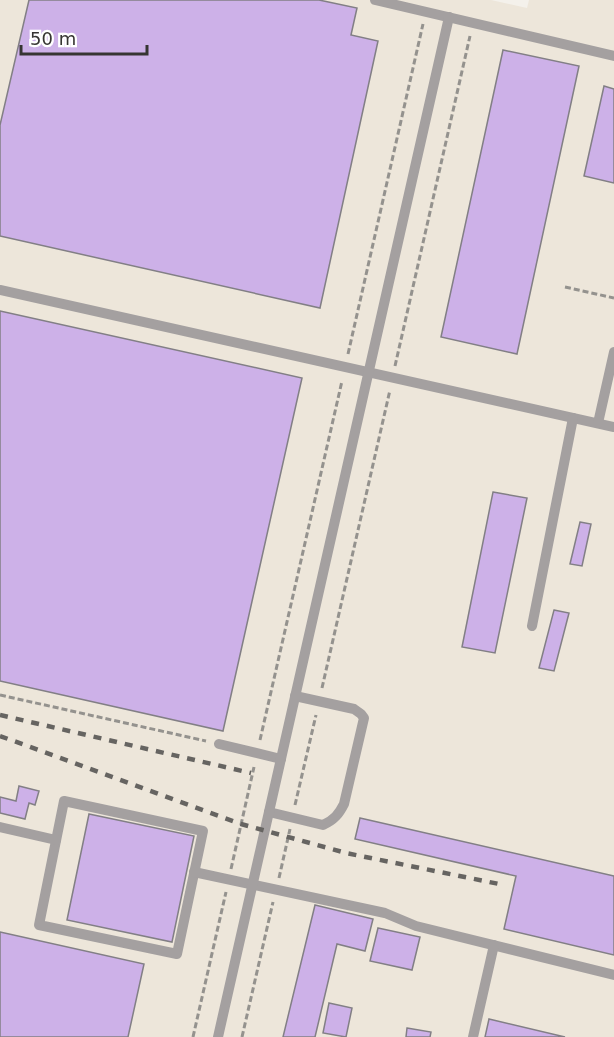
<svg xmlns="http://www.w3.org/2000/svg" width="614" height="1037" font-family="'DejaVu Sans',sans-serif">
	<style>
		.built { fill: #ede6da }
		.building { fill: #cdb1e8; stroke: #827f85; stroke-width: 1.5 }
		.lines { fill: none; stroke-linecap: round; stroke-linejoin: round }
		.path { stroke: #94928e; stroke-width: 3; stroke-dasharray: 6 3; stroke-linecap: butt }
		.service { stroke: #a4a0a0; stroke-width: 10 }
		.rail { stroke: #666461; stroke-width: 4.5; stroke-dasharray: 8 8; stroke-linecap: butt }
	</style>
	<rect width="100%" height="100%" fill="#f4f1eb"/>
	<polygon class="built" points="0,0 491,0 527,8 529,0 614,0 614,1037 0,1037"/>
	<g class="building">
		<polygon points="29,0 319,0 357,8 351,35 378,41 320,308 0,236 0,125"/>
		<polygon points="503,50 579,66 517,354 441,337"/>
		<polygon points="604,86 614,89 614,183 584,176"/>
		<polygon points="0,311 302,378 223,731 0,681"/>
		<polygon points="493,492 527,498 495,653 462,647"/>
		<polygon points="580,522 591,524 582,566 570,564"/>
		<polygon points="554,610 569,613 554,671 539,668"/>
		<polygon points="19,786 39,791 35,805 29,803 25,819 0,813 0,797 16,801"/>
		<polygon points="89,814 194,836 172,942 67,920"/>
		<polygon points="360,818 614,876 614,955 504,929 516,876 355,839"/>
		<polygon points="315,905 373,919 365,951 337,944 315,1037 283,1037"/>
		<polygon points="378,928 420,937 412,970 370,961"/>
		<polygon points="0,932 144,964 128,1037 0,1037"/>
		<polygon points="329,1003 352,1008 346,1037 323,1033"/>
		<polygon points="489,1019 565,1037 485,1037"/>
		<polygon points="407,1028 431,1032 430,1037 406,1037"/>
	</g>
	<g class="lines">
		<g class="path">
			<polyline points="565,287 614,298"/>
			<polyline points="348,354 423,24"/>
			<polyline points="395,366 470,36"/>
			<polyline points="322,688 390,390"/>
			<polyline points="0,695 206,741"/>
			<polyline points="260,740 342,381"/>
			<polyline points="295,805 316,715"/>
			<polyline points="231,869 254,767"/>
			<polyline points="279,878 290,829"/>
			<polyline points="193,1037 226,892"/>
			<polyline points="242,1037 273,902"/>
		</g>
		<g class="service">
			<polyline points="375,0 614,56"/>
			<polyline points="0,290 614,427"/>
			<polyline points="598,423 614,352"/>
			<polyline points="532,626 573,418"/>
			<polyline points="219,744 281,759"/>
			<polygon points="64,801 203,831 177,954 39,925"/>
			<path d="M269,812L323,825C334,820 339,814 344,804L364,718L361,714L354,709L295,696"/>
			<polyline points="0,827 56,840"/>
			<polyline points="194,872 385,913 416,926 614,975"/>
			<polyline points="218,1037 449,17"/>
			<polyline points="473,1037 494,945"/>
		</g>
		<g class="rail">
			<polyline points="0,715 251,773"/>
			<polyline points="0,736 241,824 346,853 504,885"/>
		</g>
	</g>
	<path d="M21 45v9h126v-9" fill="none" stroke="#363532" stroke-width="3"/>
	<text x="30" y="45" font-size="18" fill="#363532" stroke="#ffffff" stroke-width="4.5" paint-order="stroke">50 m</text>
</svg>
